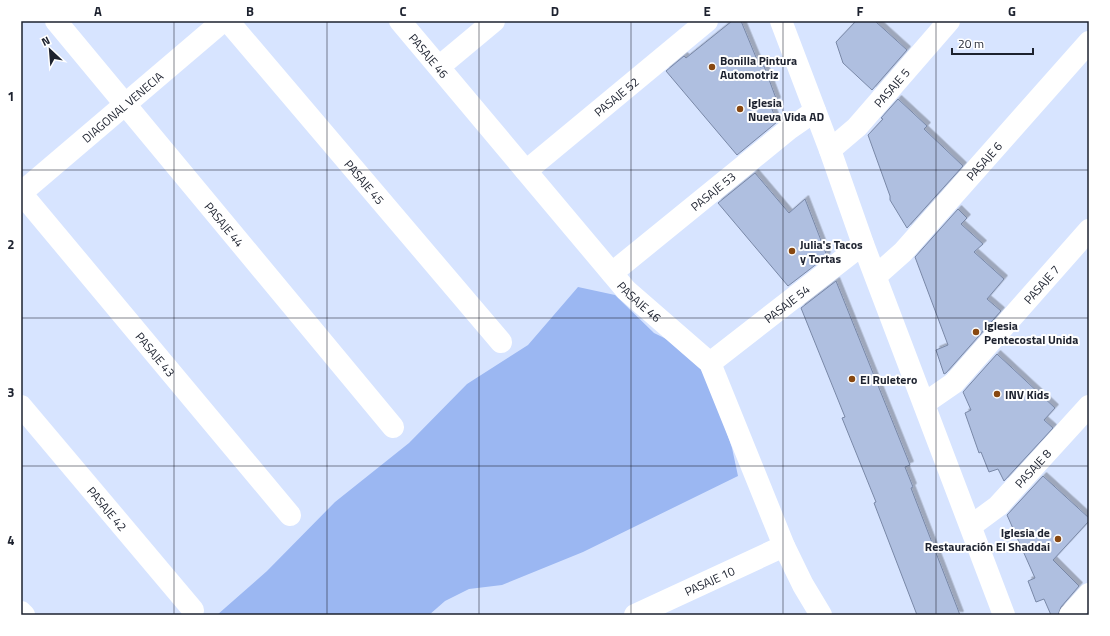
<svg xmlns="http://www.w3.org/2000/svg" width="1110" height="636" font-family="'Titillium Web',sans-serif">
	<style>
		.grass { fill: #9bb7f2 }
		.building { fill: #afbfe0; stroke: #7988a7; filter: url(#shadow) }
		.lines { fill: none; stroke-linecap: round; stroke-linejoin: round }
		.street { stroke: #fff; stroke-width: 22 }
		.secondary { stroke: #fff; stroke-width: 22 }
		.grid { fill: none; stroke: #1d222f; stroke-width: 1; stroke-opacity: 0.55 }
		.poi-dot { fill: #884811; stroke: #fff; stroke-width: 1.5 }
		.labels { text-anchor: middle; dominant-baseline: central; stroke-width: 4; stroke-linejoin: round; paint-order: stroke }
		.street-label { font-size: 12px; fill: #1d222f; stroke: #fff }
		.poi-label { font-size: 12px; font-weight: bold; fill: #1d222f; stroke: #fff; text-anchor: start }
		.neatline { fill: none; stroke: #1d222f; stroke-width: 1.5 }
		.grid-label { font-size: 13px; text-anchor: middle; font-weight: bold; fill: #1d222f }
	</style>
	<defs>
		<filter id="shadow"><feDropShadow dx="3.5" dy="-3.5" stdDeviation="0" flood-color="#0004"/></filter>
	</defs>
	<rect width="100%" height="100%" fill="#d7e4ff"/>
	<polygon class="grass" points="578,287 615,295 654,333 689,350 711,385 732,448 738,476 583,552 502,585 469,589 445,601 429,615 217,615 267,571 335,502 409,443 467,384 528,345"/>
	<g class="building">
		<polygon points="732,21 741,21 760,67 764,66 777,101 770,104 777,122 737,155 666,71 684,56 686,58"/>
		<polygon points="856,21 875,21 907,50 872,90 843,63 836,42"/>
		<polygon points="898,99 927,126 924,129 963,166 907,228 890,200 890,196 868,135 883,119 881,118"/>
		<polygon points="755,173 789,213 805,199 827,256 788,286 718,203"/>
		<polygon points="958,209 967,218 961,224 983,244 974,252 1004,279 987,299 1001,311 946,373 944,374 936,350 948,345 915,257"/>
		<polygon points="836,281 910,465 905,467 913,487 911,488 960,615 917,615 874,503 876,502 842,418 845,417 801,308"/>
		<polygon points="997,354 1055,408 1044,420 1053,428 1004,481 998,469 989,472 981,452 979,453 965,413 971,410 963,392"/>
		<polygon points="1043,476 1089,518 1089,521 1053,560 1079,586 1061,607 1058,615 1051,615 1044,599 1036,602 1028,581 1035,578 1007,515"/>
	</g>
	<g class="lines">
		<g class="street">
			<path id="s1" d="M56,21L393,427"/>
			<path id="s2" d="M228,21L501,342"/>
			<path id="s3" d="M400,21L626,290L710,363L784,546L803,585L821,615"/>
			<polyline points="440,66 494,21"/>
			<path id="s4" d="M830,150L857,127L949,21"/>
			<path id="s5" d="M526,171L707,21"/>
			<path id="s6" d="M21,193L290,515"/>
			<path id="s7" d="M612,273L789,129L815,111"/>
			<path id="s8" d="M876,276L903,252L1089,42"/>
			<path id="s9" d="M710,363L863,244"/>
			<path id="s10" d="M925,403L954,383L1089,230"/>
			<path id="s11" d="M21,406L193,610"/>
			<path id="s12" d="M971,526L998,506L1089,406"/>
			<polyline points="21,612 24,615"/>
			<path id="s13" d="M635,615L784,546"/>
			<polyline points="1070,615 1089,594"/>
		</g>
		<g class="secondary">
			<polyline points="781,21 830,150 863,244 1004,615"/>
			<path id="s14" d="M21,193L223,21"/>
		</g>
	</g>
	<path class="grid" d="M174,21V615M327,21V615M479,21V615M631,21V615M783,21V615M936,21V615M21,170H1089M21,318H1089M21,466H1089"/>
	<g class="poi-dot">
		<circle cx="712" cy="67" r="4"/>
		<circle cx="740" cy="109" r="4"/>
		<circle cx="792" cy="251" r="4"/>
		<circle cx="976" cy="332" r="4"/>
		<circle cx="852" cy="379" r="4"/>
		<circle cx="997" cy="394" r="4"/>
		<circle cx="1058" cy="539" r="4"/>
	</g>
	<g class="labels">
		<g class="street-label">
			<text stroke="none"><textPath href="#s3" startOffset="45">PASAJE 46</textPath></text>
			<text stroke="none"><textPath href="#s4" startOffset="88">PASAJE 5</textPath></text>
			<text stroke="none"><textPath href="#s5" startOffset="117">PASAJE 52</textPath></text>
			<text stroke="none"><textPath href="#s14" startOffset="133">DIAGONAL VENECIA</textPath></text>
			<text stroke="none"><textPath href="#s8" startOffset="158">PASAJE 6</textPath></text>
			<text stroke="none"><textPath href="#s2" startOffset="211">PASAJE 45</textPath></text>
			<text stroke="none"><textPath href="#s7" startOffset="130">PASAJE 53</textPath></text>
			<text stroke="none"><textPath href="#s1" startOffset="264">PASAJE 44</textPath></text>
			<text stroke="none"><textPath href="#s10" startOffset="167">PASAJE 7</textPath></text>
			<text stroke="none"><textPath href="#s3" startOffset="369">PASAJE 46</textPath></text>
			<text stroke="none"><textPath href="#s9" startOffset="97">PASAJE 54</textPath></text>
			<text stroke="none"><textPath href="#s6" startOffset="210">PASAJE 43</textPath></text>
			<text stroke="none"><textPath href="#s12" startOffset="85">PASAJE 8</textPath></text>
			<text stroke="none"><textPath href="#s11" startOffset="134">PASAJE 42</textPath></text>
			<text stroke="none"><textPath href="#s13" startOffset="82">PASAJE 10</textPath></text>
		</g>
		<g class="poi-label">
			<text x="720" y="60">Bonilla Pintura<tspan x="720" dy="14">Automotriz</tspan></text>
			<text x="748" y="102">Iglesia<tspan x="748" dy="14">Nueva Vida AD</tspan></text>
			<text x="800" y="244">Julia's Tacos<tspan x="800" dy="14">y Tortas</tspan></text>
			<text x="984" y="325">Iglesia<tspan x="984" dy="14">Pentecostal Unida</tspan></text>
			<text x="860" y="379">El Ruletero</text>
			<text x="1005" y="394">INV Kids</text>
			<text x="1050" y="532" text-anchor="end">Iglesia de<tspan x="1050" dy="14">Restauración El Shaddai</tspan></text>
		</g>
	</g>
	<rect width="1110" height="636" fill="none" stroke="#ffffff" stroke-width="44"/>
	<g transform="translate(50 50) rotate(334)" stroke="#ffffff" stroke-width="3" paint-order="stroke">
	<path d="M0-3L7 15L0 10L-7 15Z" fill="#1d222f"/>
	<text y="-6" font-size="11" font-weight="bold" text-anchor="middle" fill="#1d222f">N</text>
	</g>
	<path d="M952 48v6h81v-6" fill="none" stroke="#1d222f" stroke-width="2"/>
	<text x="958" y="48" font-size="12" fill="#1d222f" stroke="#ffffff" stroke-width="3" paint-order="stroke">20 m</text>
	<rect x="22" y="22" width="1066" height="592" class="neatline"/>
	<g class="grid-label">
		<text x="98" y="16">A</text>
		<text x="250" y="16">B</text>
		<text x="403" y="16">C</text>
		<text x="555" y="16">D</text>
		<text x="707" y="16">E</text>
		<text x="860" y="16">F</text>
		<text x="1012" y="16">G</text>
		<text x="11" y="101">1</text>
		<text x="11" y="249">2</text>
		<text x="11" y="397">3</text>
		<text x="11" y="545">4</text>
	</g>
</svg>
